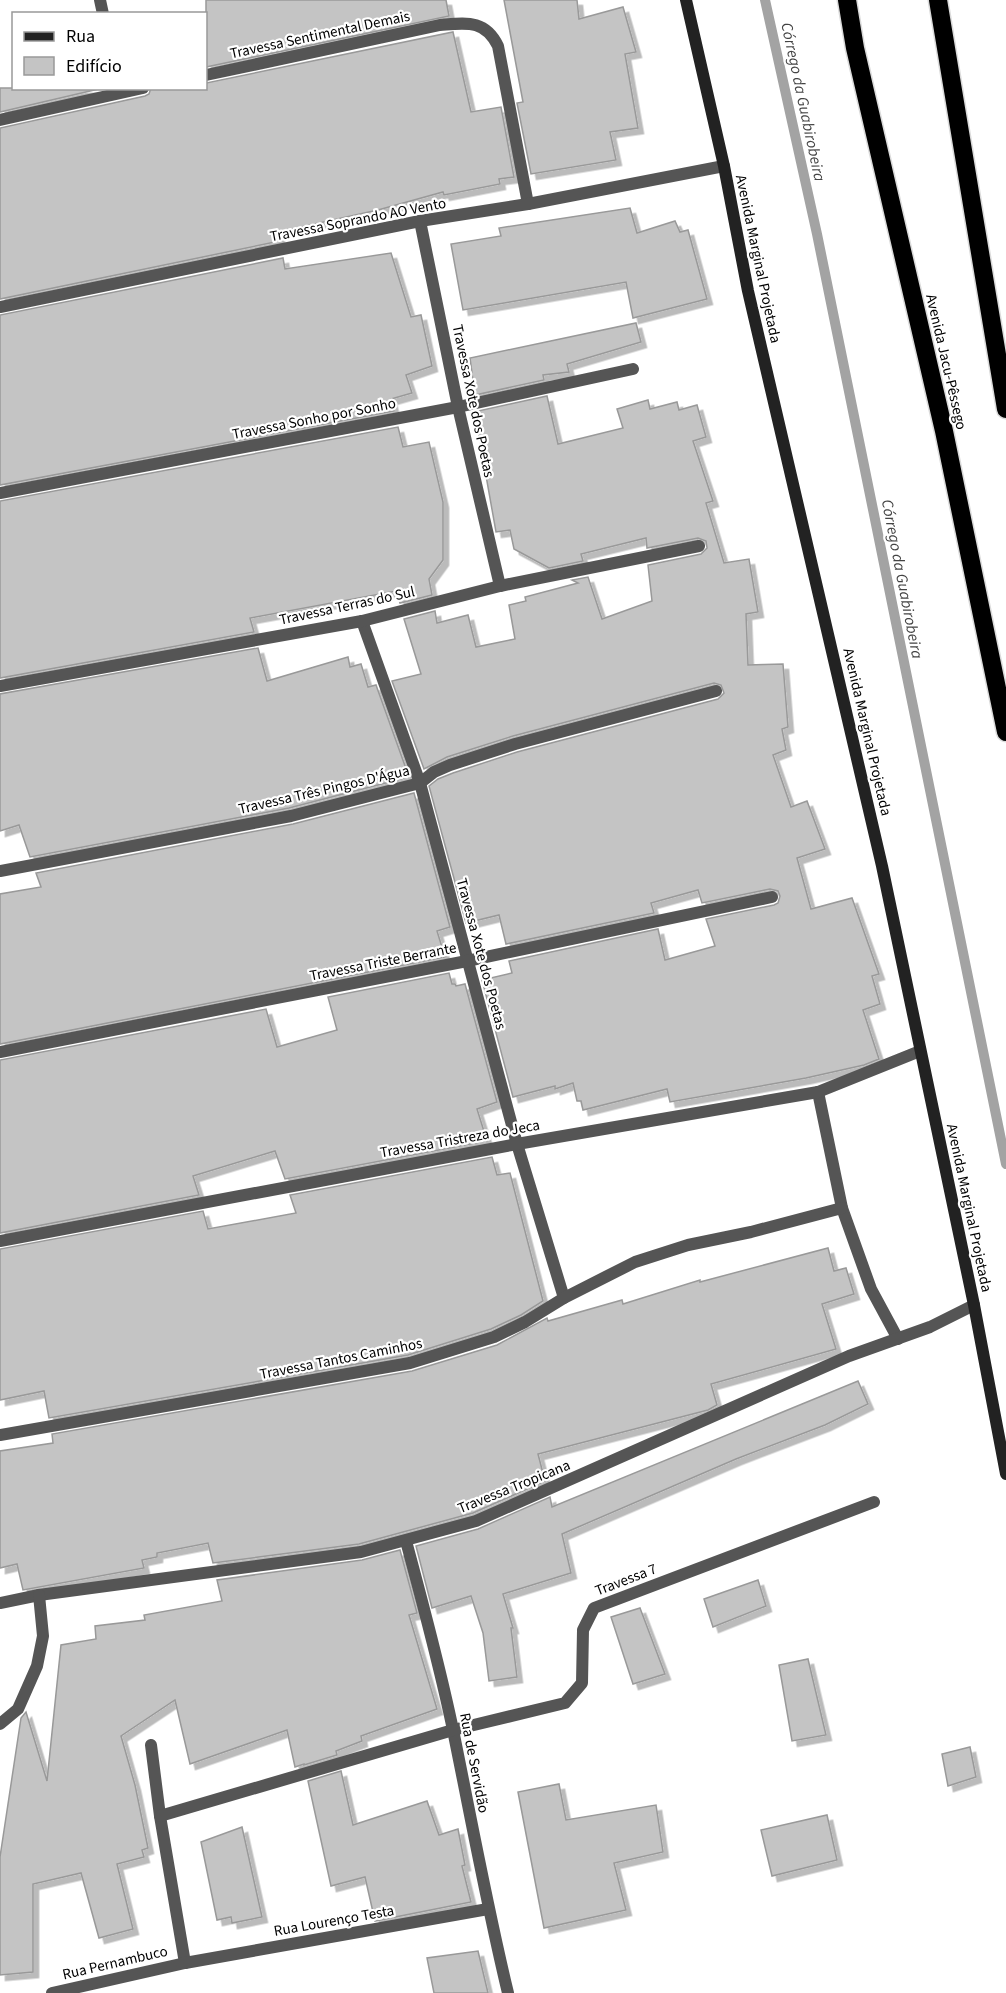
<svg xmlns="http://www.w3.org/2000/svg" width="1006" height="1993" font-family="'Source Sans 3',sans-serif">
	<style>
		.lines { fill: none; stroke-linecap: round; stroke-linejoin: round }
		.stream { stroke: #a3a3a3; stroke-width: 10 }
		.building { fill: #c4c4c4; stroke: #999; stroke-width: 1.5; filter: url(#shadow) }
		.highway-casing { stroke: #dbdbdb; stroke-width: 21 }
		.street { stroke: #555; stroke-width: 12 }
		.secondary { stroke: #222; stroke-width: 12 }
		.highway { stroke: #000; stroke-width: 18 }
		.labels { text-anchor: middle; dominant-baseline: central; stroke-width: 4.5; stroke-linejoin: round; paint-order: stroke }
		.street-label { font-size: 15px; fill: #000; stroke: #fff }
		.water-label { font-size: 16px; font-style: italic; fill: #444; stroke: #fff }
	</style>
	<defs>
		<filter id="shadow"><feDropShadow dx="5.5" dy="5.5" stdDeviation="0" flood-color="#0004"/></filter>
	</defs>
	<rect width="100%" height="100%" fill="#fff"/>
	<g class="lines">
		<polyline class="stream" points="765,0 817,234 1006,1164"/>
	</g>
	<g class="building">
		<polygon points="206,0 446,0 449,16 206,67"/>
		<polygon points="504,0 577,0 579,19 623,7 636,52 625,54 638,128 610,132 616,160 531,174 517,103 523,102"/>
		<polygon points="453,32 471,112 501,107 514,177 499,179 500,184 444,195 443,192 378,210 278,232 280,241 0,299 0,128 145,96 149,94 151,88 206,88 206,83"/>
		<polygon points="0,88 103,88 0,112"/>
		<polygon points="630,208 637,233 675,221 680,232 688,230 707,299 633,318 626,282 463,310 451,244 501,236 499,228"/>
		<polygon points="391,253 411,317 421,315 432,366 406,375 412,393 391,399 394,411 0,485 0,315 283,258 285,269"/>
		<polygon points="636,323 641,342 567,364 569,372 543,375 544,380 475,395 470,358"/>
		<polygon points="547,396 558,444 623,428 617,409 648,400 650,409 677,402 679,410 697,405 706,437 693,441 713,501 706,503 724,563 749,559 758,612 746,614 748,665 783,664 788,727 782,729 786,750 773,755 791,807 807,801 825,849 797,858 811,909 852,898 879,974 872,976 880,1004 863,1010 879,1059 864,1065 806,1078 670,1102 667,1089 583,1110 581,1101 577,1101 573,1083 555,1089 555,1086 513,1097 482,980 512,973 509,961 658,929 665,960 715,946 706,919 774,905 778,903 780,896 778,891 770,889 702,903 698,890 651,903 654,913 506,944 499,915 466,923 429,786 438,779 453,773 517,752 718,699 724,693 721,685 714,683 513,736 447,757 424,769 392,681 421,674 404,619 435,611 437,623 468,615 476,647 515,639 509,605 526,601 525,597 578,583 572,580 588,577 602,619 652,601 648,565 701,554 707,548 706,541 698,538 647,548 646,538 581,554 583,561 549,568 514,549 510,530 496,532 477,425 480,424 478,411"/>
		<polygon points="398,427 403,447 429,442 443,502 443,560 429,579 432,595 400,603 396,591 250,618 254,632 0,678 0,501"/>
		<polygon points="258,648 267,681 348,657 350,667 361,664 368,687 376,685 409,777 289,808 30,857 19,825 0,831 0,694"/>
		<polygon points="414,793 450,927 437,931 445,957 0,1044 0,894 41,887 36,873 293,824"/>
		<polygon points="449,973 452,984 455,984 456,986 465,984 497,1102 477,1109 487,1141 285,1179 275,1151 193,1176 199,1195 0,1233 0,1060 266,1009 277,1047 337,1030 328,997"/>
		<polygon points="492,1157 497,1175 510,1173 543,1301 521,1315 491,1329 408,1355 49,1418 44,1391 0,1400 0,1249 203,1211 208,1229 296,1213 290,1195"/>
		<polygon points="828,1248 834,1271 846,1268 854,1294 822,1304 836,1349 711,1384 717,1405 708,1410 538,1454 545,1481 473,1513 359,1544 213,1563 208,1543 157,1553 157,1557 142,1560 144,1568 23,1590 17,1564 0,1568 0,1451 53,1443 52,1434 412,1371 497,1345 547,1318 548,1321 622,1300 623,1304 700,1280 700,1282"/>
		<polygon points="858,1381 868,1404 825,1425 736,1459 562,1534 571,1573 503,1594 513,1628 511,1628 517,1677 489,1681 483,1633 471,1596 432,1608 416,1546 478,1529 550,1497 552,1507"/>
		<polygon points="400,1550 417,1613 409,1615 437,1709 361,1736 362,1741 336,1751 337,1755 304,1765 304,1764 295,1767 287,1730 190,1764 175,1700 121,1736 135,1785 148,1848 142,1850 144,1857 117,1864 133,1929 99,1938 81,1873 33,1884 33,1972 0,1975 0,1857 21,1718 26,1712 47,1781 61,1645 96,1639 95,1626 145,1620 144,1615 222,1601 217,1580 362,1560"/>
		<polygon points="758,1580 766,1606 713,1627 704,1599"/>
		<polygon points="640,1608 665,1674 633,1684 611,1617"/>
		<polygon points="808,1659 826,1735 792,1741 779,1665"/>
		<polygon points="970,1747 976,1777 948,1786 942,1754"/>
		<polygon points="341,1771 353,1825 427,1801 439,1835 458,1829 465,1865 462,1866 471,1902 375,1921 365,1877 331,1886 308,1781"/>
		<polygon points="559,1784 566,1820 656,1805 663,1852 614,1863 626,1910 544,1928 518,1792"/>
		<polygon points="827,1815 837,1860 772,1876 761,1830"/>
		<polygon points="242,1827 262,1917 232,1923 231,1917 217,1920 201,1842"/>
		<polygon points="478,1951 488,1993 434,1993 427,1958"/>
	</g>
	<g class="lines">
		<defs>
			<g id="highway">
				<polyline points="847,0 855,48 944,431 1006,732"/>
				<polyline points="938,0 1006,409"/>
			</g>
		</defs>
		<use href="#highway" class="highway-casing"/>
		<g class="street">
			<polyline points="100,0 103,14"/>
			<path d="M206,75L440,25C466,23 485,19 498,46L528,204"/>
			<polyline points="0,120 143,88"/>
			<polyline points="420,221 458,407 500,586"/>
			<polyline points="0,307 420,221 528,204 724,166"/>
			<polyline points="0,493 458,407 633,369"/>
			<polyline points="362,621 420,783 517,1144 564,1298"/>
			<polyline points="0,686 362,621 500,586 699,546"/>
			<polyline points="0,871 291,816 420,783 434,772 450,765 515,744 716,691"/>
			<polyline points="0,1052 467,961 772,897"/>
			<polyline points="818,1092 842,1208 871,1289 898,1339"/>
			<polyline points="0,1241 517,1144 818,1092 920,1051"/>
			<polyline points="0,1435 410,1363 494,1337 525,1322 564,1298 635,1262 688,1245 751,1232 842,1208"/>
			<path d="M406,1541C423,1604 440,1667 453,1730C471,1818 487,1906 508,1993"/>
			<polyline points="0,1603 39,1595 361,1552 476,1521 849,1356 930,1327 974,1305"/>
			<polyline points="0,1724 18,1709 37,1666 43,1636 39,1595"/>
			<polyline points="151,1745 160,1816 185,1963"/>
			<polyline points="160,1816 453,1730 565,1703 582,1683 583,1630 594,1608 874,1502"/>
			<polyline points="52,1993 185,1963 488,1909"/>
		</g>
		<polyline class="secondary" points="686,0 724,166 748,291 882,866 974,1305 1006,1474"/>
		<use href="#highway" class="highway"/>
	</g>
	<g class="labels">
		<g class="street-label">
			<text transform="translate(320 35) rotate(-12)">Travessa Sentimental Demais</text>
			<text transform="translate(358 220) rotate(-11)">Travessa Soprando AO Vento</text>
			<text transform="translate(758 259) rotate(78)">Avenida Marginal Projetada</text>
			<text transform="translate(946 362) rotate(77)">Avenida Jacu-Pêssego</text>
			<text transform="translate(473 401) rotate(78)">Travessa Xote dos Poetas</text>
			<text transform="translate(314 419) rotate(-11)">Travessa Sonho por Sonho</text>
			<text transform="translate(347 606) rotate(-12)">Travessa Terras do Sul</text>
			<text transform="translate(867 732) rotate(77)">Avenida Marginal Projetada</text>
			<text transform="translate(324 790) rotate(-13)">Travessa Três Pingos D'Água</text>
			<text transform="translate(481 954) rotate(75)">Travessa Xote dos Poetas</text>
			<text transform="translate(383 962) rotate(-11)">Travessa Triste Berrante</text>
			<text transform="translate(460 1139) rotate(-10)">Travessa Tristreza do Jeca</text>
			<text transform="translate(969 1208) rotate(78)">Avenida Marginal Projetada</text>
			<text transform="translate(341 1359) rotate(-11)">Travessa Tantos Caminhos</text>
			<text transform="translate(514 1487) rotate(-22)">Travessa Tropicana</text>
			<text transform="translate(626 1580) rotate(-21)">Travessa 7</text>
			<text transform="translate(474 1763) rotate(79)">Rua de Servidão</text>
			<text transform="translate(334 1921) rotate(-10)">Rua Lourenço Testa</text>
			<text transform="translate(115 1963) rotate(-13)">Rua Pernambuco</text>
		</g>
		<g class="water-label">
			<text transform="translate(803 102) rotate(78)">Córrego da Guabirobeira</text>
			<text transform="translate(902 579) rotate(79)">Córrego da Guabirobeira</text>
		</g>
	</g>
	<rect x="12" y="12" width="195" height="78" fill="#ffffff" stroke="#999999" stroke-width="1.5"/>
	<rect x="24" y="32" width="30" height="9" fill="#222222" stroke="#999999" stroke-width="1.5"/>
	<text x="66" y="42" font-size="18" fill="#000000">Rua</text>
	<rect x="24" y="57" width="30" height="18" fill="#c4c4c4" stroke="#999999" stroke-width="1.5"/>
	<text x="66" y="72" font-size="18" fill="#000000">Edifício</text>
</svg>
